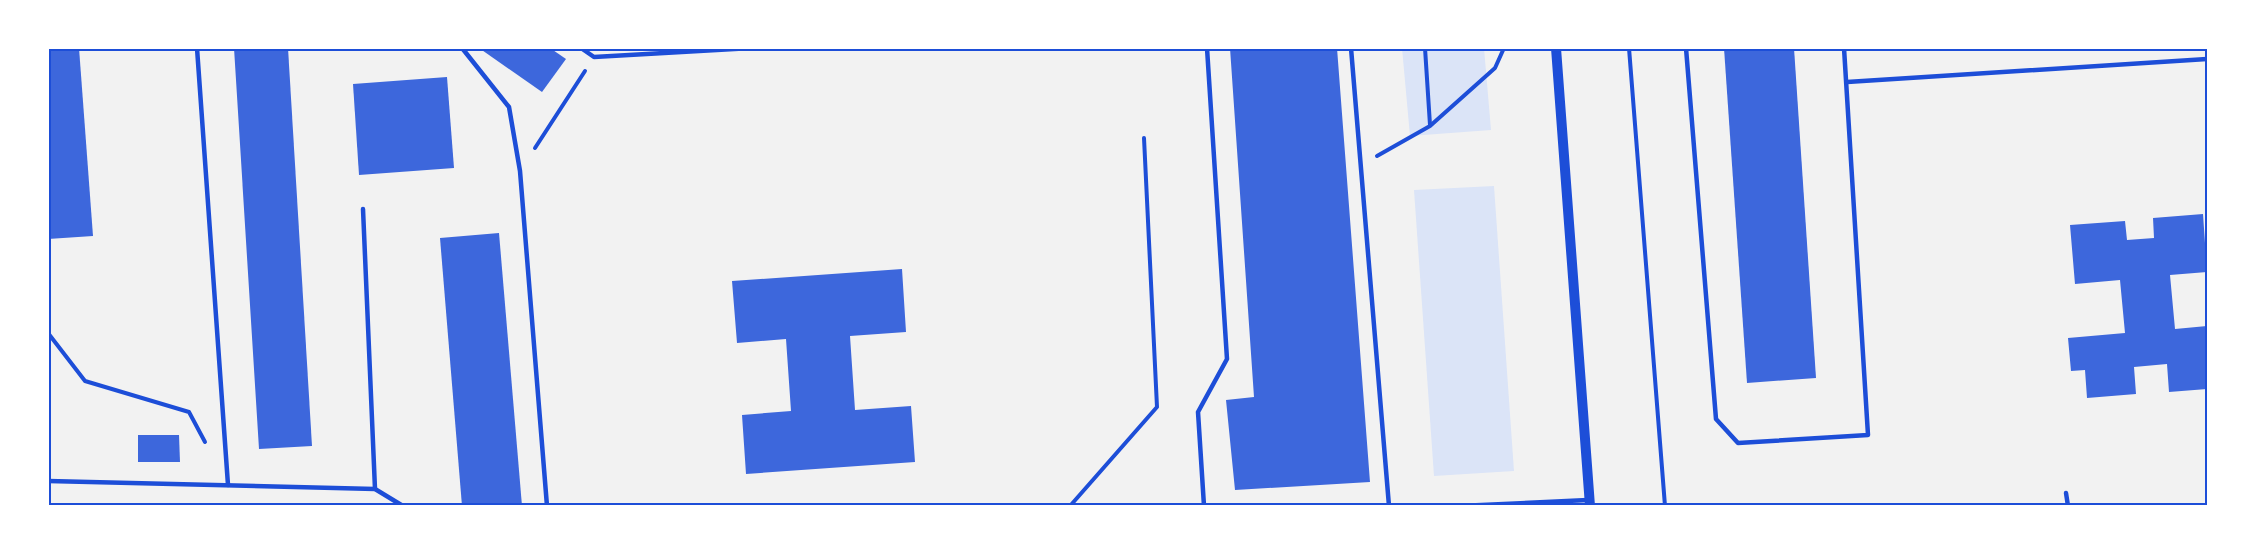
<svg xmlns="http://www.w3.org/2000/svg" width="2255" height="554" font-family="'Nunito Sans',sans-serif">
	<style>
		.green { fill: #dbe4f7 }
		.building { fill: #3d67dc }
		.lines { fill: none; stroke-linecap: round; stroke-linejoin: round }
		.path { stroke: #1d4ed8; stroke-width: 4 }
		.service { stroke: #1d4ed8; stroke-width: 4.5 }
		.tertiary { stroke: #1d4ed8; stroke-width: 10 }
		.neatline { fill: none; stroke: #1d4ed8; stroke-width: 2 }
	</style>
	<rect width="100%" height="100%" fill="#f2f2f2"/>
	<g class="green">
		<polygon points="1402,48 1484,48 1491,130 1410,136"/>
		<polygon points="1494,186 1514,471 1434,476 1414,190"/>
	</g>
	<g class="building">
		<polygon points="48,48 79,48 93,236 48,239"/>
		<polygon points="234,48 288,48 312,446 259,449"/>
		<polygon points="479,48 550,48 566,59 542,92"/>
		<polygon points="1230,48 1337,48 1370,482 1235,490 1226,400 1254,397"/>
		<polygon points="1724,48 1794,48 1816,378 1747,383"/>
		<polygon points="447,77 454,168 359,175 353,84"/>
		<polygon points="2203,214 2207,272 2170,275 2175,329 2207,326 2207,389 2169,392 2167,364 2134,367 2136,394 2087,398 2085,370 2071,371 2068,338 2125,333 2120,280 2075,284 2070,225 2125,221 2127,240 2154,238 2153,218"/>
		<polygon points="499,233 522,506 462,506 440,238"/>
		<polygon points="902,269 906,332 850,336 855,410 911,406 915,462 746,474 742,415 791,411 786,339 737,343 732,281"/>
		<polygon points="138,435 179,435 180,462 138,462"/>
	</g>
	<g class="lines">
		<g class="path">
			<polyline points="1425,48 1430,125"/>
			<polyline points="1629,48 1665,506"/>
			<polyline points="535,148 585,71"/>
			<polyline points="1377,156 1430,126 1495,68 1504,48"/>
			<polyline points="48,333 85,381 189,412 205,442"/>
			<polyline points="1070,506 1157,407 1144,138"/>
		</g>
		<g class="service">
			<polyline points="197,48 228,485"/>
			<polyline points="462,48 509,107 520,171 547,506"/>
			<polyline points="581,48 594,57 752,48"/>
			<polyline points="1351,48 1389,506"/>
			<polyline points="1686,48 1716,419 1738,443 1868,435 1844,48"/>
			<polyline points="1847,82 2207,59"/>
			<polyline points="363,209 375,489"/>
			<polyline points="48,481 375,489 403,506"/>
			<polyline points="2066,493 2068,506"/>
			<polyline points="1204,506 1198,412 1227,359 1207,48"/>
			<polyline points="1459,506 1588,500"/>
		</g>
		<polyline class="tertiary" points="1556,48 1590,506"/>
	</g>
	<rect width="2255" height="554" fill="none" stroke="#ffffff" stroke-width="99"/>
	<rect x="50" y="50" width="2156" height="454" class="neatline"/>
</svg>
